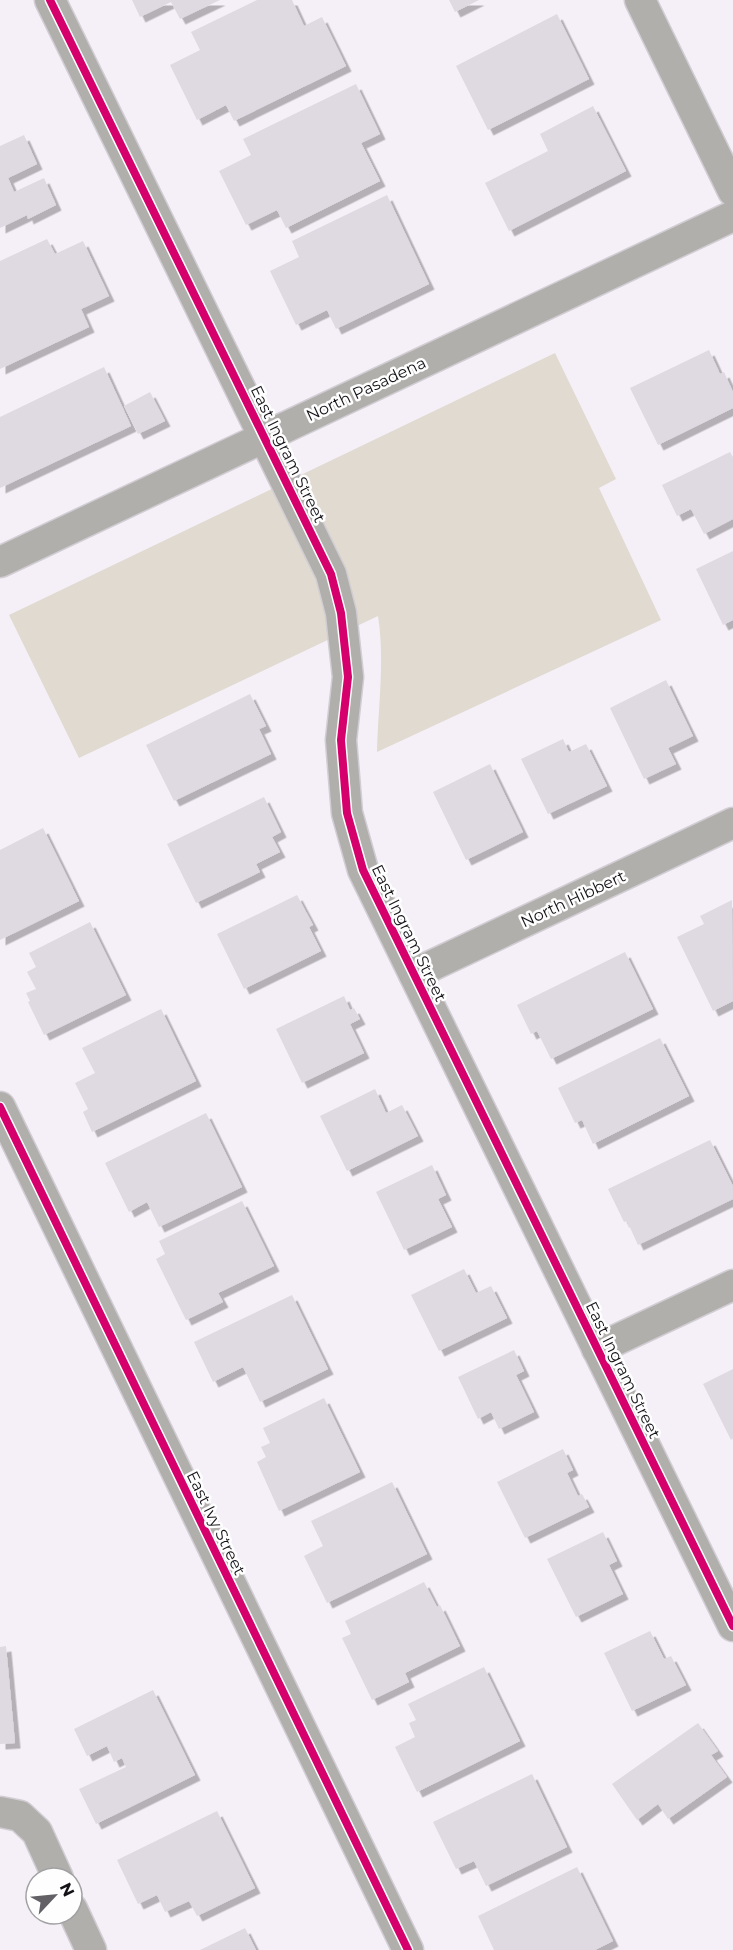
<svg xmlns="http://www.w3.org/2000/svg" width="733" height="1950" font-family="Montserrat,sans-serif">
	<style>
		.green { fill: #e0dad0 }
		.building { fill: #dfd9e2; filter: url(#shadow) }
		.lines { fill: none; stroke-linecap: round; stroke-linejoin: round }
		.street-casing { stroke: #d1cdd3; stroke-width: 33 }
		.street { stroke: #b0afac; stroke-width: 30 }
		.cycleway-casing { stroke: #fefefe; stroke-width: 11 }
		.cycleway { stroke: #d6006c; stroke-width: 8 }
		.labels { text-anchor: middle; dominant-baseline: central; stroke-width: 5; stroke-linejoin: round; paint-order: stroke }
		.street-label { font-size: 16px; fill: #151217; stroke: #fefefe }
	</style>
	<defs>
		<filter id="shadow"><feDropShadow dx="5.5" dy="5.5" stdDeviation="0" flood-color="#0004"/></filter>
	</defs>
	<rect width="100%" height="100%" fill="#f5f0f8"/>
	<path class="green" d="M555,353L616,479L599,488L661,620L377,752C378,708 385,660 378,616L79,758L9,615Z"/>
	<g class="building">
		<polygon points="132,0 220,0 180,19 171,2 140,17"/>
		<polygon points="257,0 292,0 304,26 322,17 346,66 234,121 226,105 197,120 170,65 200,50 191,32"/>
		<polygon points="449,0 479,0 455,12"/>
		<polygon points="557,14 589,79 488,130 456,66"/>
		<polygon points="356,84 380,134 361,143 380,181 286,228 277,210 246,225 219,171 251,155 243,139"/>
		<polygon points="593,106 626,171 509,231 485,183 548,151 540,134"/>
		<polygon points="24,135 37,164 8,178 14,192 44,178 56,205 28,219 27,215 0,228 0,146"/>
		<polygon points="387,195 429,284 336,329 327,310 296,325 270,271 299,257 292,241"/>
		<polygon points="47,239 55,254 83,241 109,296 81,309 89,327 0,369 0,261"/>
		<polygon points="709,350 720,374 724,372 733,392 733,408 658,445 630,388"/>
		<polygon points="104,367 131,426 0,488 0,417"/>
		<polygon points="150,392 165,421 138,434 124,406"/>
		<polygon points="730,452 733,457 733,519 704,534 691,509 677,516 662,485"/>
		<polygon points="733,551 733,620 723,625 696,569"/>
		<polygon points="666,680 693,736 668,748 676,764 644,779 610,708"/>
		<polygon points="250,694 266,726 259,729 271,754 174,801 146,745"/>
		<polygon points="563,739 569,752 586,744 607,786 548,814 521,759"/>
		<polygon points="490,764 523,832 466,860 433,792"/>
		<polygon points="264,797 281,832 272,837 280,852 256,864 260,872 196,903 167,844"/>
		<polygon points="43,828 79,901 0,940 0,850"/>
		<polygon points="297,895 313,925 309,927 321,951 244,989 217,934"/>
		<polygon points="732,900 733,1001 713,1011 677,937 704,924 700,916"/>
		<polygon points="90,922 126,995 44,1035 28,1002 30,1001 26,993 36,989 27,972 36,967 29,953"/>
		<polygon points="625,952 653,1009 551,1059 537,1031 531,1034 517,1005"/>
		<polygon points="344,996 350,1010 354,1008 360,1019 350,1024 364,1053 302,1083 276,1029"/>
		<polygon points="161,1009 196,1081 92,1132 83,1112 88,1109 75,1083 95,1073 82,1048"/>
		<polygon points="660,1038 689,1096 593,1144 582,1120 575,1123 558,1088"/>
		<polygon points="375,1089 386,1113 402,1105 418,1136 347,1171 320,1116"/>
		<polygon points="206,1113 242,1187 159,1227 147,1202 129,1212 105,1163"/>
		<polygon points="710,1140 733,1186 733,1199 638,1245 627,1221 624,1222 608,1189"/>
		<polygon points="432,1165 446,1195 438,1199 452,1227 404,1250 376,1192"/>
		<polygon points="242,1201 274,1266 218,1293 223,1302 186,1320 156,1259 165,1254 159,1241"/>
		<polygon points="464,1269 476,1293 491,1286 507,1318 439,1351 411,1295"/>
		<polygon points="292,1295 328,1369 260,1402 243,1367 213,1382 194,1342"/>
		<polygon points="514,1350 524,1371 516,1375 534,1412 499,1429 491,1412 478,1419 458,1377"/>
		<polygon points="733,1369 733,1438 731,1440 703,1384"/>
		<polygon points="324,1398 360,1472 279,1511 257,1462 266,1457 261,1447 270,1443 263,1428"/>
		<polygon points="563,1449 573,1470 567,1473 578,1496 582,1494 589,1507 525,1538 497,1482"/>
		<polygon points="392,1482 427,1554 327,1603 304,1556 323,1546 311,1521"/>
		<polygon points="603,1532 617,1561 609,1565 623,1594 576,1617 547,1559"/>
		<polygon points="424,1582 437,1607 440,1605 460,1646 405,1673 409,1682 372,1700 342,1638 351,1634 345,1621"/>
		<polygon points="650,1631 664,1659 671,1656 686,1685 632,1711 604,1653"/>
		<polygon points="6,1646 15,1743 0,1744 0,1647"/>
		<polygon points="484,1667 520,1741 417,1792 395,1747 415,1737 409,1723 416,1720 408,1704"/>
		<polygon points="153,1690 195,1775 96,1824 79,1789 126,1767 122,1758 114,1762 107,1746 87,1756 74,1729"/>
		<polygon points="698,1723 718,1751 711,1755 727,1777 668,1819 658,1804 637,1820 612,1784"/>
		<polygon points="532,1774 567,1847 486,1886 474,1861 456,1869 433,1822"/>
		<polygon points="217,1811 255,1888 197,1916 189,1901 165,1912 157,1895 138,1904 117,1860"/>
		<polygon points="577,1867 613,1941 595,1950 494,1950 478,1916"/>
		<polygon points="245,1928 256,1950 200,1950"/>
	</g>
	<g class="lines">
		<defs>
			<g id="street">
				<polyline points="50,0 331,574 341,613 348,677 341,740 347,813 363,870 733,1626"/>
				<polyline points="640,0 733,191"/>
				<polyline points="0,562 733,216"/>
				<polyline points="414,974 733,823"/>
				<polyline points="0,1107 408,1950"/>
				<polyline points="597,1349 733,1285"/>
				<polyline points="0,1812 20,1816 37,1832 58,1878"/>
				<polyline points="72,1909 91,1950"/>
			</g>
		</defs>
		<use href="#street" class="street-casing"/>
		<use href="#street" class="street"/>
		<defs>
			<g id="cycleway">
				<polyline points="50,0 331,574 341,613 348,677 341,740 347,813 363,870 733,1626"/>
				<polyline points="0,1107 408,1950"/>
			</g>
		</defs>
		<use href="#cycleway" class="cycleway-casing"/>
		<use href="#cycleway" class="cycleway"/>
	</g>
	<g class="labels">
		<g class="street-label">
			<text transform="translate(366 389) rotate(-25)">North Pasadena</text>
			<text transform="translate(288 454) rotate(64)">East Ingram Street</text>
			<text transform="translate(573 899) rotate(-25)">North Hibbert</text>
			<text transform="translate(409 933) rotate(64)">East Ingram Street</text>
			<text transform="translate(623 1370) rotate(64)">East Ingram Street</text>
			<text transform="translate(216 1523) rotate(64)">East Ivy Street</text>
		</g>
	</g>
	<g transform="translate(54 1896) rotate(64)"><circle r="28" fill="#fefefe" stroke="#a1a0a2" stroke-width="1.5"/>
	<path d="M0-4.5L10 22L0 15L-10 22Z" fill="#636066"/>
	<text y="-9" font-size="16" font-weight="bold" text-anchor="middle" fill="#151217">N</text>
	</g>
</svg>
